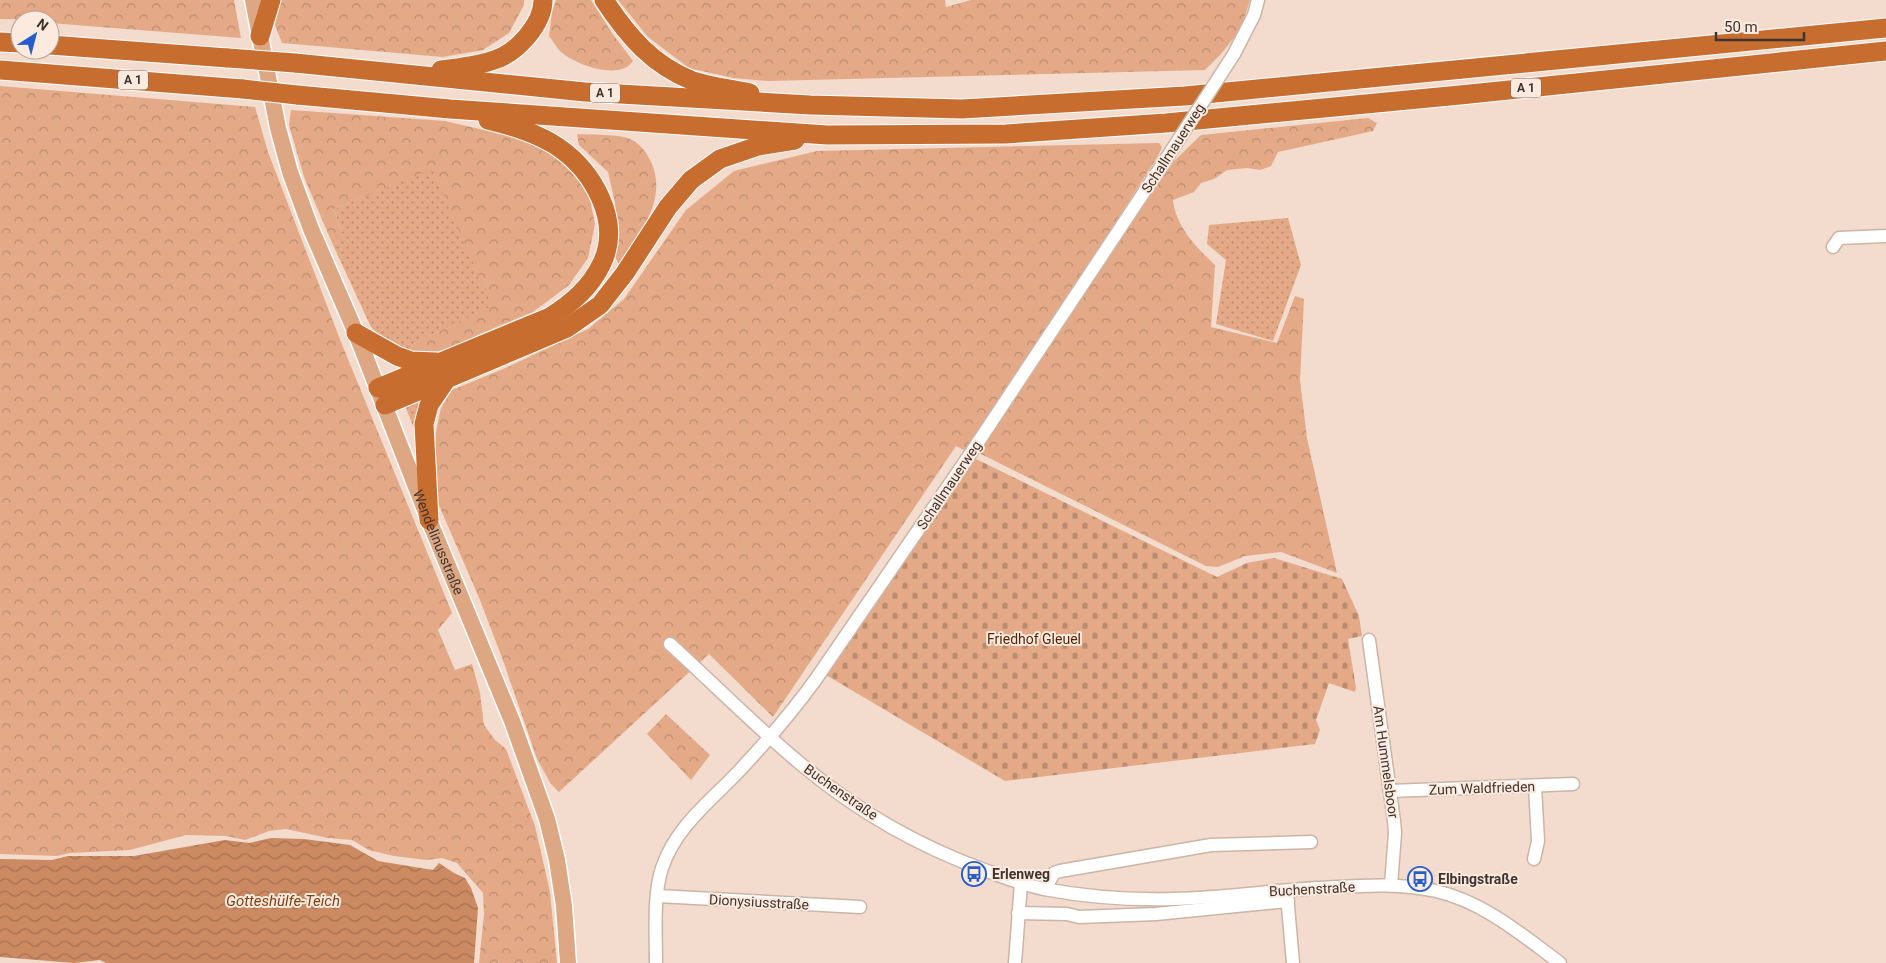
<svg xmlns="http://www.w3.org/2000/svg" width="1886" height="963" font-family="Roboto,sans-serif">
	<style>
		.grass { fill: url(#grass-dots) }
		.forest { fill: url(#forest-crowns) }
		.cemetery { fill: url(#cemetery-stones) }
		.water { fill: url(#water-waves) }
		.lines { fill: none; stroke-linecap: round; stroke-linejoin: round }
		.minor-casing { stroke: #ccb4a7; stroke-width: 15 }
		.major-casing { stroke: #fff; stroke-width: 19 }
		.highway-casing { stroke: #fff; stroke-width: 21 }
		.minor { stroke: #fff; stroke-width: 12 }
		.major { stroke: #dda783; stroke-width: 16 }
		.highway { stroke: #c76d30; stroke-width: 19 }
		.minor-bridge-casing { stroke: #ccb4a7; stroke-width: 15; stroke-linecap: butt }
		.highway-bridge-casing { stroke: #fff; stroke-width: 21; stroke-linecap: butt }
		.minor-bridge { stroke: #fff; stroke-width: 12 }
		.highway-bridge { stroke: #c76d30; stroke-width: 19 }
		.labels { text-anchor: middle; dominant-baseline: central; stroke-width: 4; stroke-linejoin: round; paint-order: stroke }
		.shield { fill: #fdeade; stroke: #786b64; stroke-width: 1 }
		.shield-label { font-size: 12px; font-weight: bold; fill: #3f3530 }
		.street-label { font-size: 14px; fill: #3f3530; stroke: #fdeade }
		.park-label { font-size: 14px; fill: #512606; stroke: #fdeade }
		.poi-label { font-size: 14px; font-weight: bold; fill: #3f3530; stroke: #fdeade; text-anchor: start }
		.water-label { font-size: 15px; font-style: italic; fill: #7f4114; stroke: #fdeade }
	</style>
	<defs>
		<pattern id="grass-dots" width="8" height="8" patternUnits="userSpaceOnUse" patternTransform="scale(1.25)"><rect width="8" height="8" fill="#e4aa87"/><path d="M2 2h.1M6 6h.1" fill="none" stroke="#ba8b6f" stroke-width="1.8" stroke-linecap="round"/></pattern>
		<pattern id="forest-crowns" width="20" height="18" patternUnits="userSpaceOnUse" patternTransform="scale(1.25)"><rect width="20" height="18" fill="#e4aa87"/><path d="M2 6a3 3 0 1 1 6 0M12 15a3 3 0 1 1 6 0" fill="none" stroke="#ba8b6f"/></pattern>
		<pattern id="cemetery-stones" width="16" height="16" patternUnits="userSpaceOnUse" patternTransform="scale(1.25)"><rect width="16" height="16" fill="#e4aa87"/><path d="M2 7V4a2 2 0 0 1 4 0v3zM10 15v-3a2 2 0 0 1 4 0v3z" fill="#ba8b6f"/></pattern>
		<pattern id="water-waves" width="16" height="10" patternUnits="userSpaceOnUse" patternTransform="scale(1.25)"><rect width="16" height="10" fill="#cb8a62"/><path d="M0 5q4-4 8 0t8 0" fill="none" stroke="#a67251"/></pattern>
	</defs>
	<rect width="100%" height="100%" fill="#f3dbcd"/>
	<g class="grass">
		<polygon points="432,168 493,306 413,344 409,351 385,341 371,327 333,245 344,239 334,209"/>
		<polygon points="1288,218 1301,265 1273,341 1216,324 1226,260 1207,244 1209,225"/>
		<polygon points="423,393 416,430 415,431 404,403"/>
	</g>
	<g class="forest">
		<polygon points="0,0 234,0 241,38 50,23 50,20 0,19"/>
		<polygon points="280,0 524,0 524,5 509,33 483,50 443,57 282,43 275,25"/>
		<path d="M556,0H591L612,33L633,61C620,81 576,65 561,52C557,48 553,41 549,36L552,12Z"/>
		<polygon points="618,0 945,0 946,7 971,0 1250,0 1241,29 1221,54 1205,70 768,81 733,78 689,68 648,37"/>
		<polygon points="0,86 255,107 268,152 341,342 452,613 438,630 455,670 472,664 480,693 484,725 495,740 506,749 535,826 550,892 557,963 479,963 484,914 483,893 457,863 442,858 426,860 394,856 369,850 352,840 328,838 286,829 269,831 245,840 226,836 186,835 130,850 70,853 57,856 0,854"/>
		<polygon points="291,110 445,121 510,136 546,149 570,167 588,190 595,224 588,258 569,285 533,312 482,333 449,349 428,353 409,351 413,344 492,306 432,169 334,209 344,239 333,245 304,177 289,125"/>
		<path d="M1368,118L1377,123L1373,131L1278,152L1271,166L1260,170L1247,168L1227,170L1214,179L1201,183L1194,192L1173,200C1176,227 1196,247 1215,265L1211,327L1277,343L1295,296L1304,299L1300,380L1307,438L1337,573L1281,552L1245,556L1218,567L1206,566L979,453L1141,208L1174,161L1201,135Z"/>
		<path d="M577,134C590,135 620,134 630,139C641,144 647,153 652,164C667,201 639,235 619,264L614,255L619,236L615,203L608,172L579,145Z"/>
		<polygon points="1159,143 1162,147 1158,156 968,452 956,446 773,717 709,654 559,792 551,784 537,759 504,663 480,600 438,503 434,458 436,432 441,408 452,390 503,369 588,329 624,299 686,210 734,171 817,151"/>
		<polygon points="666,714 710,755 691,780 647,734"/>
	</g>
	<polygon class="cemetery" points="972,457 1217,577 1247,563 1274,558 1342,579 1359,616 1362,636 1348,639 1356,688 1355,692 1329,683 1316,720 1320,730 1315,744 1005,781 826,675"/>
	<polygon class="water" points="271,838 304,839 350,845 378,861 433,870 439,863 454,873 465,878 471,888 478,908 474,963 106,963 100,960 74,963 0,957 0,859 52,860 68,856 134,856 225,840 249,843"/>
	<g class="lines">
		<defs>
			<g id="minor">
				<polyline points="1234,54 1254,15 1258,0"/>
				<polyline points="1833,247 1839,238 1886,236"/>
				<polyline points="1369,640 1394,821 1395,833 1391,885"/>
				<path d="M670,644C714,684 756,727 802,765C857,811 920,847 987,871C1006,878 1024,885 1044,889C1086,897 1130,900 1173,899C1221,898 1269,891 1317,888C1357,886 1397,882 1436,891C1484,902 1522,935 1560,963"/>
				<polyline points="1390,791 1573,784"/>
				<polyline points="1534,859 1538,841 1535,786"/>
				<polyline points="1045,889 1054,873 1060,871 1211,845 1311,842"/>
				<polyline points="1287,895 1293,963"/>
				<polyline points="658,896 860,907"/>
				<polyline points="1018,913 1067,914 1079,917 1156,914 1288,901"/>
				<path d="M656,963C656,934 653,895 662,868C676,826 711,801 740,770C767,741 793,711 816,679L971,453L1168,156"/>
				<polyline points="1015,963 1021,883"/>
			</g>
			<g id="major">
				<path id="s1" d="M253,0L278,128L290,172L311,229L356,333L429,520L512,721L547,819L557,860L564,906L568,963"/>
			</g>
			<g id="highway">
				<path d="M604,0C628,36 652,65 693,81C711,87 732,89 750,93"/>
				<polyline points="260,36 271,0"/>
				<polyline points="0,42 20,43"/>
				<polyline points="50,45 228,58"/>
				<polyline points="295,63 585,92 810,105 962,109 1185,96 1886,28"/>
				<polyline points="0,70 243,89"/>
				<path d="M441,70C459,68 477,66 494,60C517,53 543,24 543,0"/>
				<polyline points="297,95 450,109 827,135 1006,134 1166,123 1460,95 1886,51"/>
				<polyline points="356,333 397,356 411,361 436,362"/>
				<path d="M378,388L550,317C572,303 591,287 602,263C622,221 593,171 558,147C537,133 512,126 488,120"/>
				<polyline points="385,405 567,328 600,305 625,273 668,207 691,180 720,159 758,146 795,140"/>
				<polyline points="429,520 424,424 429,405 446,380"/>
			</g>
		</defs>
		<use href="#minor" class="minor-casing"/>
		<use href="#major" class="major-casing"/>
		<use href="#highway" class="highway-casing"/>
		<use href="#minor" class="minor"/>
		<use href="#major" class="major"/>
		<use href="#highway" class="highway"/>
		<defs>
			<polyline id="minor-bridge" points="1168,156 1234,54"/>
			<g id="highway-bridge">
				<polyline points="228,58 295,63"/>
				<polyline points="243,89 297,95"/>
			</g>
		</defs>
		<use href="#minor-bridge" class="minor-bridge-casing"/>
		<use href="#highway-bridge" class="highway-bridge-casing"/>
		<use href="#minor-bridge" class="minor-bridge"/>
		<use href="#highway-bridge" class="highway-bridge"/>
	</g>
	<defs>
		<symbol id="bus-ring" viewBox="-11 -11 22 22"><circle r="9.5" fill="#fdeade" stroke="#255ecb" stroke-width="1.5"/><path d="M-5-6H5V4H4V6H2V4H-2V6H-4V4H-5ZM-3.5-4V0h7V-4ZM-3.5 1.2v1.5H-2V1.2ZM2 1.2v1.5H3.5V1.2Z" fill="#255ecb"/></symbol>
	</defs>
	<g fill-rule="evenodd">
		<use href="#bus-ring" x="960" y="860" width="28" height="28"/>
		<use href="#bus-ring" x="1406" y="865" width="28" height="28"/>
	</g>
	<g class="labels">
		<g class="shield">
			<rect x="118" y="70.5" width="30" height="19" rx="4"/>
			<rect x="1511" y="78.5" width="30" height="19" rx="4"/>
			<rect x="590" y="83.5" width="30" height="19" rx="4"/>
		</g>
		<g class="shield-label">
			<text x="133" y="80">A 1</text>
			<text x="1526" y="88">A 1</text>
			<text x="605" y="93">A 1</text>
		</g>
		<g class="street-label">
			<text transform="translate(1173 148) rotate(-57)">Schallmauerweg</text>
			<text transform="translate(949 485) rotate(-56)">Schallmauerweg</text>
			<text stroke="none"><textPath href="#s1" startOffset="575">Wendelinusstraße</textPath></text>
			<text transform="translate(1386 762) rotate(82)">Am Hummelsboor</text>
			<text transform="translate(1482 788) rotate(-2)">Zum Waldfrieden</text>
			<text transform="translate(841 792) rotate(35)">Buchenstraße</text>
			<text transform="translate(1312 889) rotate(-3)">Buchenstraße</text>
			<text transform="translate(759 902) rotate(3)">Dionysiusstraße</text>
		</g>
		<g class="park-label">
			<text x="1034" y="639">Friedhof Gleuel</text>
		</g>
		<g class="poi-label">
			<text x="992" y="874">Erlenweg</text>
			<text x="1438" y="879">Elbingstraße</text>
		</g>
		<g class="water-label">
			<text x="283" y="901">Gotteshülfe-Teich</text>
		</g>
	</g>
	<g transform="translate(35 35) rotate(36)"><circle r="24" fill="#fdeade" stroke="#b1a298"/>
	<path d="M0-4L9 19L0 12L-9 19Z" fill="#255ecb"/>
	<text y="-8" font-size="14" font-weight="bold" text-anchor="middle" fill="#3f3530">N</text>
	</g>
	<path d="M1716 32v8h88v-8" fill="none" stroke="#3f3530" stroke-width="2.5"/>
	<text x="1724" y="32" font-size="15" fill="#3f3530" stroke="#fdeade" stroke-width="4" paint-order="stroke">50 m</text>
</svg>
